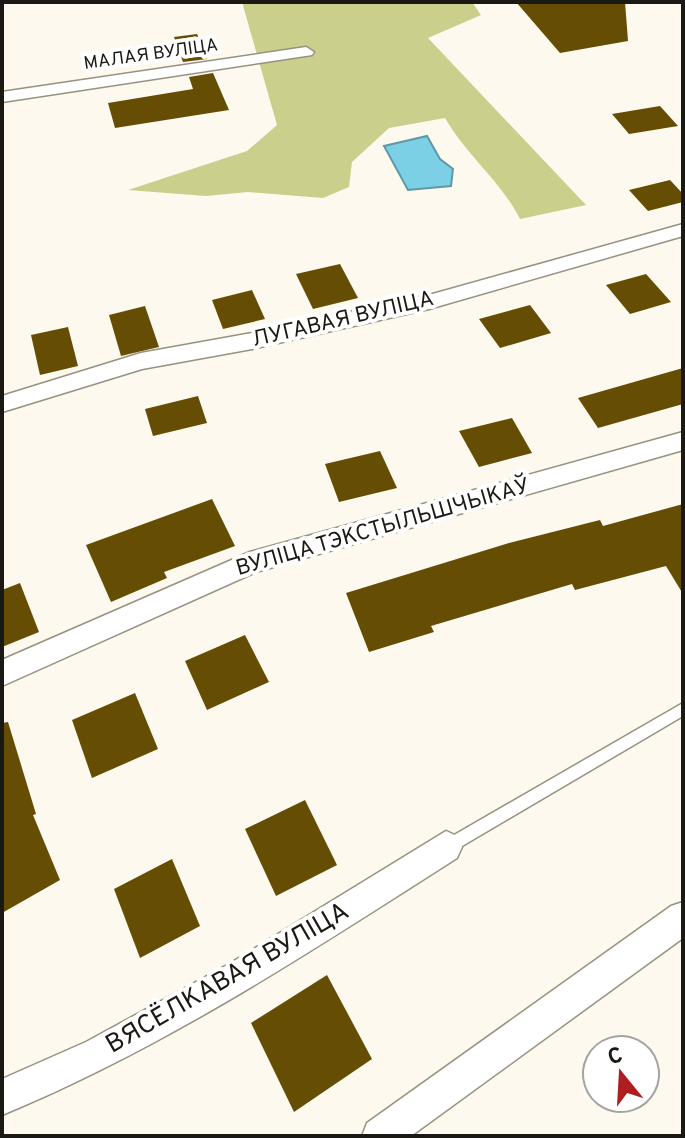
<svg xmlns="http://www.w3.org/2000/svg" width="685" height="1138" font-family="Overpass,sans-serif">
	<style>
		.forest { fill: #cacf8c }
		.water { fill: #7cd0e5; stroke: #5f99a6; stroke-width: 2 }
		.building { fill: #654d04 }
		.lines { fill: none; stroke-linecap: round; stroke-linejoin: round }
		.service-casing { stroke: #979181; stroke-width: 3 }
		.minor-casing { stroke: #979181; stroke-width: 3 }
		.service { fill: #fff; fill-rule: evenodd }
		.minor { fill: #fff; fill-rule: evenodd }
		.labels { text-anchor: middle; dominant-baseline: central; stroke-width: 8; stroke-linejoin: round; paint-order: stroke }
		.far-street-label { font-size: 18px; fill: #1b1913; stroke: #fff }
		.street-label { font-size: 22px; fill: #1b1913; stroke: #fff }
		.near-street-label { font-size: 26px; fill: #1b1913; stroke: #fff }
	</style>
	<rect width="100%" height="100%" fill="#fef9ef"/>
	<path class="forest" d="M242,2H472L481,15L428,38L586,205L520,219C501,181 466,155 445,118L389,128L352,162L349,187L323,198L248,192L206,196L128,190L247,151L277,125Z"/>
	<polygon class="water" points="427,136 440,159 453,169 451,186 408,190 384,146"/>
	<g class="building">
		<polygon points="516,2 625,2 628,41 560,53"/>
		<polygon points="197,34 207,59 183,62 174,37"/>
		<polygon points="213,73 229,110 115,128 108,103 193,89 189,77"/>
		<polygon points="660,106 678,126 629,134 612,114"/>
		<polygon points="670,180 683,194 683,202 648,211 629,190"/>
		<polygon points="340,264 358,298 313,309 296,274"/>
		<polygon points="646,274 671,302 630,314 606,285"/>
		<polygon points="252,290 265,319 223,329 212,300"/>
		<polygon points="530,305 551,333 500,348 479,319"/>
		<polygon points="145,306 159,347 121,356 109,315"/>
		<polygon points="68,327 78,366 40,375 31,335"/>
		<polygon points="683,368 683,404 598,428 578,398"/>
		<polygon points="198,396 207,423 153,436 145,409"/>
		<polygon points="512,418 532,453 479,467 459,431"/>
		<polygon points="380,451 397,488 339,502 325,464"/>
		<polygon points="212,499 235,546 164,572 167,578 111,602 86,545"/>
		<polygon points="683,504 683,594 666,566 575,590 572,584 431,626 434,632 369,652 346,593 509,543 600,520 603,526"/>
		<polygon points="20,583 39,632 2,647 2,590"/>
		<polygon points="245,635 269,682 207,710 185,661"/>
		<polygon points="135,693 158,749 92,778 72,720"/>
		<polygon points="8,722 36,814 33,815 60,880 2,913 2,723"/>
		<polygon points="305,800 337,865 276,896 245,829"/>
		<polygon points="172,859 200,926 140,958 114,889"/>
		<polygon points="327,975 372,1059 294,1112 251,1023"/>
	</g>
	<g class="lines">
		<defs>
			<polygon id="service" points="683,703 683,716 452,852 447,854 442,852 440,847 442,842"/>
			<g id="minor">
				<polygon points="306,47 314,52 312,55 2,102 2,92"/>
				<polygon points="683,224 683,236 429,309 252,349 142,369 2,412 2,396 141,353 252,333 429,295"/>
				<polygon points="683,432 683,450 256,572 2,686 2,660 250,552"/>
				<path d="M446,831L457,836L462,847L457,858C310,952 164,1048 2,1115V1079L86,1042L229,964Z"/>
				<polygon points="683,902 683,938 411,1136 362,1136 367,1123 671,906"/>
			</g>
		</defs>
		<use href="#service" class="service-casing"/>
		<use href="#minor" class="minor-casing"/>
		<use href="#service" class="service"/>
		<use href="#minor" class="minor"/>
	</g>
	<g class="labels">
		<g class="far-street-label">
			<text transform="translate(151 55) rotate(-8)">МАЛАЯ ВУЛІЦА</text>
		</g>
		<g class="street-label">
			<text transform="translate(343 320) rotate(-13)">ЛУГАВАЯ ВУЛІЦА</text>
			<text transform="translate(383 528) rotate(-16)">ВУЛІЦА ТЭКСТЫЛЬШЧЫКАЎ</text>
		</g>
		<g class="near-street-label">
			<text transform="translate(228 979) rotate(-30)">ВЯСЁЛКАВАЯ ВУЛІЦА</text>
		</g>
	</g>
	<rect width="685" height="1138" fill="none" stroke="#1b1913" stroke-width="8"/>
	<g transform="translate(621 1074) rotate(342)"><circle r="38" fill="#ffffff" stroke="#a4a3a1" stroke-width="2"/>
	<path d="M0-6L14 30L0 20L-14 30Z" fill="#af1d20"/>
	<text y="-12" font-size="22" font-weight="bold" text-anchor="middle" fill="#1b1913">С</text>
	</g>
</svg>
